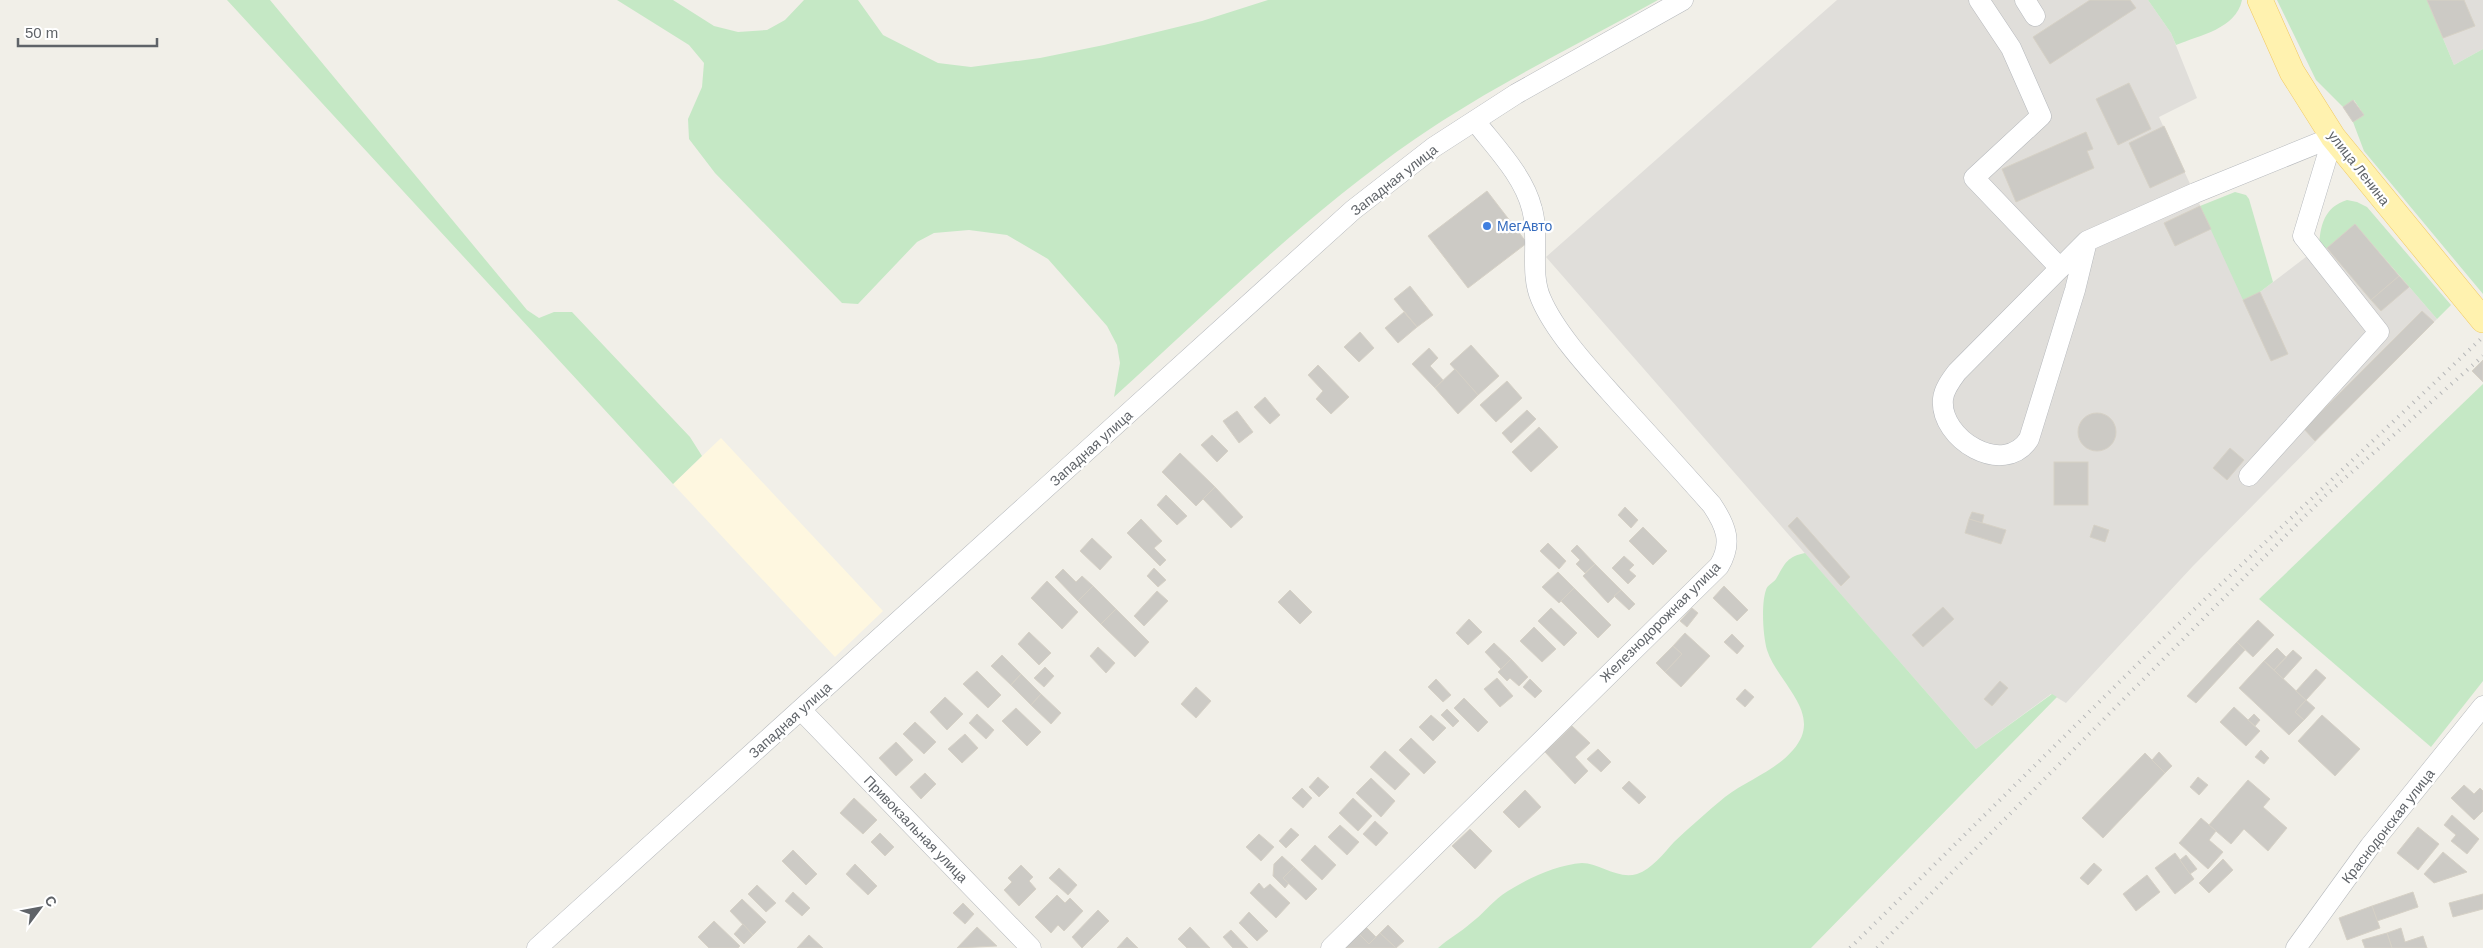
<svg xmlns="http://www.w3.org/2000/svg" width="2483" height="948" font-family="Helvetica,sans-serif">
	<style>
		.commercial { fill: #fef7e0 }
		.industrial { fill: #e0deda }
		.green { fill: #c5e8c5 }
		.building { fill: #cccac5; stroke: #d6d1c6 }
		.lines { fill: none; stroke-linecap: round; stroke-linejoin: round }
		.minor-casing { stroke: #b5b8bc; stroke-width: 21 }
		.major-casing { stroke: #f2c960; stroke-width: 26 }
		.minor { stroke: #fff; stroke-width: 20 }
		.major { stroke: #fff2af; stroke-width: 25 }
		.rail { stroke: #b6b7b8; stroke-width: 4; stroke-dasharray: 1 6; stroke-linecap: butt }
		.shop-dot { fill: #3f7fe0; stroke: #fff; stroke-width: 2 }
		.labels { text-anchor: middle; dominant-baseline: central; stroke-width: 4.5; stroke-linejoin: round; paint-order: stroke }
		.street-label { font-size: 14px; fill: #5f6368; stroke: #fff }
		.shop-label { font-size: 14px; fill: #366cbe; stroke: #fff; text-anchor: start }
	</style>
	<rect width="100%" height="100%" fill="#f1efe8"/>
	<polygon class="commercial" points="721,438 883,611 835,657 673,484"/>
	<g class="industrial">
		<polygon points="1837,0 2148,0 2171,33 2197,98 2159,117 2211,229 2260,292 2319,247 2327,248 2355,224 2437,319 2193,566 2066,703 2051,694 1976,749 1546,257"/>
		<polygon points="2427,0 2483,0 2483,49 2454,65"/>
	</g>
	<g class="green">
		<polygon points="227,0 270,0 527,310 539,318 554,312 572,312 690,437 702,456 673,484"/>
		<path d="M617,0H673L714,26L738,32L767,30L785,20L804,0H858L883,35L938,63L971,67L1040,58L1104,45L1202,21L1268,0H1658C1577,45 1492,86 1415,139C1309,212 1210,310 1114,397L1120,363L1117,345L1107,326L1048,259L1007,235L969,230L934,233L917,242L858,304L842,303L715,173L689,139L688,119L702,87L704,63L689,45Z"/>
		<path d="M2148,0H2242C2236,29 2200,35 2176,45L2171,33Z"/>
		<polygon points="2277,0 2427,0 2454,65 2483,49 2483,294 2364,151 2353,122 2364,115 2354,100 2343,107 2316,80"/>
		<polygon points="2235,192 2246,195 2249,199 2273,282 2260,292 2243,300 2200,206"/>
		<path d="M2347,200L2357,202L2367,207L2451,305L2437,319L2355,224L2327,248L2319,247C2320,226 2324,207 2347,200Z"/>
		<polygon points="2483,384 2483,681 2431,747 2259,599"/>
		<path d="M1805,553L1976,749L2052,694L2057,697L1811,948H1438C1448,939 1461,932 1471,923C1482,915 1491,903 1502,895C1524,880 1555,865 1582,863C1600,863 1618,880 1637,874C1652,869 1664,853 1674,842C1690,827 1708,811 1725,797C1747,780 1774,772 1793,750C1825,714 1778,684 1767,650C1763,636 1761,604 1766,590C1767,585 1773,583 1776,579C1785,564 1786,557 1805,553Z"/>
	</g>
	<g class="building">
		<polygon points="2090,0 2130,0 2136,8 2050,64 2033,37"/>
		<polygon points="2427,0 2464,0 2475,26 2443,38"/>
		<polygon points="2129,83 2151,129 2118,145 2096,99"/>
		<polygon points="2353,100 2364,115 2353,122 2343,107"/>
		<polygon points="2164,126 2185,172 2150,188 2129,143"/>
		<polygon points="2086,132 2093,149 2087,151 2094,168 2016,202 2002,169"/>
		<polygon points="1487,191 1527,243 1468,288 1428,236"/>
		<polygon points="2200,206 2211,229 2175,246 2164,223"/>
		<polygon points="2355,224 2399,276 2371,300 2327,248"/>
		<polygon points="2399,276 2409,287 2381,311 2371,300"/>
		<polygon points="1410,286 1433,315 1417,327 1394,299"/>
		<polygon points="2260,292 2288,354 2271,361 2243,300"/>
		<polygon points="2422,311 2434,322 2315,441 2304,429"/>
		<polygon points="1404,312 1417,327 1398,343 1385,328"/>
		<polygon points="1360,332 1374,348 1359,362 1344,347"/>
		<polygon points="1471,345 1499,376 1478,395 1450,364"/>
		<polygon points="1429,348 1438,358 1430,366 1443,380 1435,388 1412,364"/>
		<polygon points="2483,360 2483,382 2472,371"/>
		<polygon points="1318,365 1349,397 1331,414 1316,399 1323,391 1308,375"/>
		<polygon points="1455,369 1478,395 1458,414 1435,388"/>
		<polygon points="1507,381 1522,398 1496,422 1480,405"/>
		<polygon points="1265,397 1280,415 1270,424 1254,407"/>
		<polygon points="1527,410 1536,419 1511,443 1502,433"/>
		<polygon points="1237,411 1253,432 1239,443 1223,421"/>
		<circle cx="2097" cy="432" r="19"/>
		<polygon points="1539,427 1558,447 1531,472 1512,452"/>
		<polygon points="1212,435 1228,451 1217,462 1201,445"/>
		<polygon points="2230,448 2244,460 2227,480 2213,468"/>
		<polygon points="1180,453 1215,487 1196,506 1162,472"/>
		<rect x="2054" y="462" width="34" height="43"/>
		<polygon points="1215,487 1243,517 1231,528 1203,499"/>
		<polygon points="1166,495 1187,516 1177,525 1157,505"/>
		<polygon points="1625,507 1638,520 1631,528 1618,515"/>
		<polygon points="1972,512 1984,515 1982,523 1969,519"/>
		<polygon points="1797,517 1850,577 1841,586 1788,526"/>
		<polygon points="1141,519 1162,541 1154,548 1166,560 1160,566 1127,533"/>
		<polygon points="1969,519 2006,530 2001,544 1965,533"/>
		<polygon points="2094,525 2109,530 2105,542 2090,537"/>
		<polygon points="1643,527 1667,551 1653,565 1629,541"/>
		<polygon points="1092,538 1112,557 1100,570 1080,551"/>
		<polygon points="1548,543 1566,561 1559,569 1540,551"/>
		<polygon points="1577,545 1595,564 1585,573 1576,564 1580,560 1571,551"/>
		<polygon points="1624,556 1634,565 1629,570 1636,576 1628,584 1612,568"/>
		<polygon points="1595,564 1621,590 1608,603 1583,576"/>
		<polygon points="1154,568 1166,580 1158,587 1147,576"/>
		<polygon points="1063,569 1076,582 1082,576 1093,586 1078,601 1055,577"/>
		<polygon points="1558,572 1574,588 1559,603 1542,587"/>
		<polygon points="1047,581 1078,612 1062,629 1031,598"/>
		<polygon points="1093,586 1116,609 1101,624 1078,601"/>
		<polygon points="1724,586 1748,610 1737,621 1713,598"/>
		<polygon points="1574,588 1611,625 1598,638 1561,601"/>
		<polygon points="1290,590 1312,612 1300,624 1278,602"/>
		<polygon points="1621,590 1635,604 1629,610 1614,596"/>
		<polygon points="1157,591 1168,601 1144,626 1134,616"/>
		<polygon points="1943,607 1954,619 1923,647 1912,635"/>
		<polygon points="1551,608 1577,633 1564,646 1538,621"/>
		<polygon points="1692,608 1698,613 1687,627 1680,621"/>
		<polygon points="1116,609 1149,642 1135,657 1101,624"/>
		<polygon points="1469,619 1482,632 1468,645 1456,633"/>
		<polygon points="2258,620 2274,635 2253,657 2237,642"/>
		<polygon points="1534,627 1556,649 1542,662 1520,641"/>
		<polygon points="1029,632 1051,653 1039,665 1018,644"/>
		<polygon points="1685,633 1710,656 1681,687 1665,672 1682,654 1673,646"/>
		<polygon points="1732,634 1744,646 1737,654 1724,642"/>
		<polygon points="2237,642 2245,650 2196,703 2187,696"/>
		<polygon points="1494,643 1511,659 1501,669 1485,652"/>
		<polygon points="1673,646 1682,654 1665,672 1656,663"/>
		<polygon points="1098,647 1115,663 1106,673 1090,656"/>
		<polygon points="2277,648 2286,657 2274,670 2264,661"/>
		<polygon points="2293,650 2302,658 2283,679 2274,670"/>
		<polygon points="1002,655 1021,674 1011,685 991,666"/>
		<polygon points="1511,659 1528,677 1519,686 1510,678 1507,681 1498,672"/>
		<polygon points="2264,661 2306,700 2295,712 2304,720 2289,735 2239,688"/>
		<polygon points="1045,667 1054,676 1044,687 1034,678"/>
		<polygon points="2316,669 2326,678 2306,700 2296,691"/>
		<polygon points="977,671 1001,695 988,708 963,684"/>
		<polygon points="1021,674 1041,694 1031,705 1011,685"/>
		<polygon points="1497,678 1513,696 1500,707 1484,689"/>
		<polygon points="1436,679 1451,695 1443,702 1428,687"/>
		<polygon points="1530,679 1542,691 1535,698 1523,687"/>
		<polygon points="2000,681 2008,688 1992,706 1984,699"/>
		<polygon points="1196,687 1211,701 1196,718 1181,704"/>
		<polygon points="1745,689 1754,697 1745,707 1736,699"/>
		<polygon points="1041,694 1061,713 1051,724 1031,705"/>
		<polygon points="945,697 963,714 947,730 930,712"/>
		<polygon points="1464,698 1488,722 1478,732 1454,708"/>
		<polygon points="2306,700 2315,708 2304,720 2295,712"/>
		<polygon points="2234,707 2260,731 2246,746 2220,722"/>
		<polygon points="1016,708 1041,732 1027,746 1002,721"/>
		<polygon points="1447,709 1459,721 1453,727 1441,715"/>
		<polygon points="977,714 994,730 986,739 969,723"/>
		<polygon points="2254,714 2260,720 2255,726 2248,720"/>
		<polygon points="1431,715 1446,728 1433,741 1419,727"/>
		<polygon points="2322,715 2360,749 2335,776 2298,741"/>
		<polygon points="915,722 936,742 924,754 903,734"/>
		<polygon points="1572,726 1590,743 1575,757 1588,771 1575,784 1545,752"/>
		<polygon points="965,734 978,748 962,763 948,749"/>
		<polygon points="1411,738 1436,762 1424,774 1399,750"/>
		<polygon points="896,742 913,760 896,776 879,758"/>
		<polygon points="1598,749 1611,762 1601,772 1587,759"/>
		<polygon points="2261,750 2269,758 2264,764 2255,757"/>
		<polygon points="1385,751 1410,774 1395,790 1370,767"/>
		<polygon points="2159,752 2172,766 2165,773 2152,760"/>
		<polygon points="2145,753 2165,773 2103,838 2082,818"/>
		<polygon points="925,773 936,784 921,799 910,787"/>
		<polygon points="1318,777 1329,787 1319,797 1309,787"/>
		<polygon points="2198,777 2208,785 2199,795 2190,787"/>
		<polygon points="1371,778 1395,801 1381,817 1356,793"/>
		<polygon points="2248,780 2270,799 2263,807 2287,828 2268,851 2244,829 2231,844 2209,825"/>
		<polygon points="1629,781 1646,797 1639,804 1622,788"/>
		<polygon points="2464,785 2474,794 2480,788 2483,791 2483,811 2474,820 2451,798"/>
		<polygon points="1302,788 1312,798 1303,808 1292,798"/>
		<polygon points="1525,790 1541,807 1519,828 1503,812"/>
		<polygon points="854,798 877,820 863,834 840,813"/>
		<polygon points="1353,798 1372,816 1358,831 1339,813"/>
		<polygon points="2452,815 2479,839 2467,854 2451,841 2456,835 2444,825"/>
		<polygon points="2201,818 2216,831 2209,840 2223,852 2208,869 2179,843"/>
		<polygon points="1375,821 1388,833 1376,846 1363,834"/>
		<polygon points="1340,825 1359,842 1347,855 1328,837"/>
		<polygon points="2418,827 2439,844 2418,870 2397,853"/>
		<polygon points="1291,828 1299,835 1286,848 1279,841"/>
		<polygon points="1470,829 1492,851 1475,869 1452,846"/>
		<polygon points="880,833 894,847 885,856 871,842"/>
		<polygon points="1259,834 1274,847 1261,861 1246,847"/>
		<polygon points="1315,845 1336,865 1322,880 1301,860"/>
		<polygon points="793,850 817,874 806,885 782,861"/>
		<polygon points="2443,852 2467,872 2434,883 2424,874"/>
		<polygon points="2175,853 2194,879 2175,894 2155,868"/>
		<polygon points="2186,855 2197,869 2190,874 2180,860"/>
		<polygon points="1282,856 1294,867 1283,878 1289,883 1285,888 1273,876 1274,864"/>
		<polygon points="2223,859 2233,870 2209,893 2199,883"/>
		<polygon points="2094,863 2102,870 2088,885 2080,878"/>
		<polygon points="855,864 877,886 868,895 846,874"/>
		<polygon points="1021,865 1033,877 1029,881 1036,889 1019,906 1004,890 1012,882 1008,878"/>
		<polygon points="1294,867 1317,889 1306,900 1283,878"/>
		<polygon points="1059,868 1077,885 1068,895 1049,878"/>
		<polygon points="2147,875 2160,892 2136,911 2123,894"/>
		<polygon points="1259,883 1264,889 1270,884 1290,903 1276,918 1250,893"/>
		<polygon points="757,885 776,903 766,912 748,894"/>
		<polygon points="793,892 810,908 802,916 785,901"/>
		<polygon points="2413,892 2418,907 2377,921 2372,906"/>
		<polygon points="2483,894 2483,909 2453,917 2449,903"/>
		<polygon points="1057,895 1065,903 1070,898 1083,911 1064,931 1058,925 1051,933 1035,917"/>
		<polygon points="742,899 766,922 753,935 730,911"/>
		<polygon points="963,903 974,914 965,924 953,913"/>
		<polygon points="2372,906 2380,928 2347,940 2339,918"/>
		<polygon points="1098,910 1109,921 1082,948 1072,937"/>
		<polygon points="1249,912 1268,931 1257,941 1239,923"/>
		<polygon points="714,921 740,946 738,948 709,948 698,937"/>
		<polygon points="743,924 753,935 744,944 734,934"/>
		<polygon points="1364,925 1376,937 1369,944 1357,932"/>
		<polygon points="1388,925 1404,941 1396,948 1380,933"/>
		<polygon points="977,927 997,946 957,948"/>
		<polygon points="1190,927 1210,948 1187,948 1178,939"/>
		<polygon points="2401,928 2405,942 2423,936 2427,948 2392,948 2387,933"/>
		<polygon points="1231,930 1248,948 1233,948 1223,937"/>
		<polygon points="1357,932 1369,944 1380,933 1396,948 1341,948"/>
		<polygon points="2387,933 2392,948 2365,948 2362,940"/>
		<polygon points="809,935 823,948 797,948"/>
		<polygon points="1127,937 1138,948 1117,948"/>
	</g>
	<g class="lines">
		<defs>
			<g id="minor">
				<polyline points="1979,0 2011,48 2041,116 1974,178 2060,268"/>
				<polyline points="2025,0 2035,16"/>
				<path d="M2087,241L2075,290L2029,439C2004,478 1939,439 1943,399C1944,389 1951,380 1957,372L2087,241L2195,193L2333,137"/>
				<polyline points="2249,476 2379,332 2303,236 2333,137"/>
				<polyline points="801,710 1031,948"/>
				<polyline points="537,948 1353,210 1434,147 1516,94 1683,0"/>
				<path d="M1331,948L1719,566C1733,543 1726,526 1712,505C1681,470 1650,436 1618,401C1593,373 1556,334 1541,299C1529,272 1540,238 1532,209C1524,176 1495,147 1475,121"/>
				<polyline points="2296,948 2370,846 2483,706"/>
			</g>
			<polyline id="major" points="2260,0 2292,72 2333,137 2483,320"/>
		</defs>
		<use href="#minor" class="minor-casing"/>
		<use href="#major" class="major-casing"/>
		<use href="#minor" class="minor"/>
		<use href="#major" class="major"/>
		<g class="rail">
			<polyline points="1850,948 2167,635 2483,337"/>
			<polyline points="1877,948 2326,495 2483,356"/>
		</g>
	</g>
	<circle class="shop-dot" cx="1487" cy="226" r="5"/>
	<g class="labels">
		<g class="street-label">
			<text transform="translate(2359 168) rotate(52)">улица Ленина</text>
			<text transform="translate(1394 180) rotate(-38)">Западная улица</text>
			<text transform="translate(1091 448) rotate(-42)">Западная улица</text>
			<text transform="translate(1660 622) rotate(-45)">Железнодорожная улица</text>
			<text transform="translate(790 720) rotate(-42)">Западная улица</text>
			<text transform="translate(2388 826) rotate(-52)">Краснодонская улица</text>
			<text transform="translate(916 829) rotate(46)">Привокзальная улица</text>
		</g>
		<g class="shop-label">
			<text x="1497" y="226">МегАвто</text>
		</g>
	</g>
	<g transform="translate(40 908) rotate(58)" stroke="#ffffff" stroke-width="4" paint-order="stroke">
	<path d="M0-4L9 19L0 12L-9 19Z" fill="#5f6368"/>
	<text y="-8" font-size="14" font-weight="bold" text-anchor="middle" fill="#5f6368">С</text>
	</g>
	<path d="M18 38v8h139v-8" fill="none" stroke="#5f6368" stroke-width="2.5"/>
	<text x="25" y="38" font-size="15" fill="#5f6368" stroke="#ffffff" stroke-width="4" paint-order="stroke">50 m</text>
</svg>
